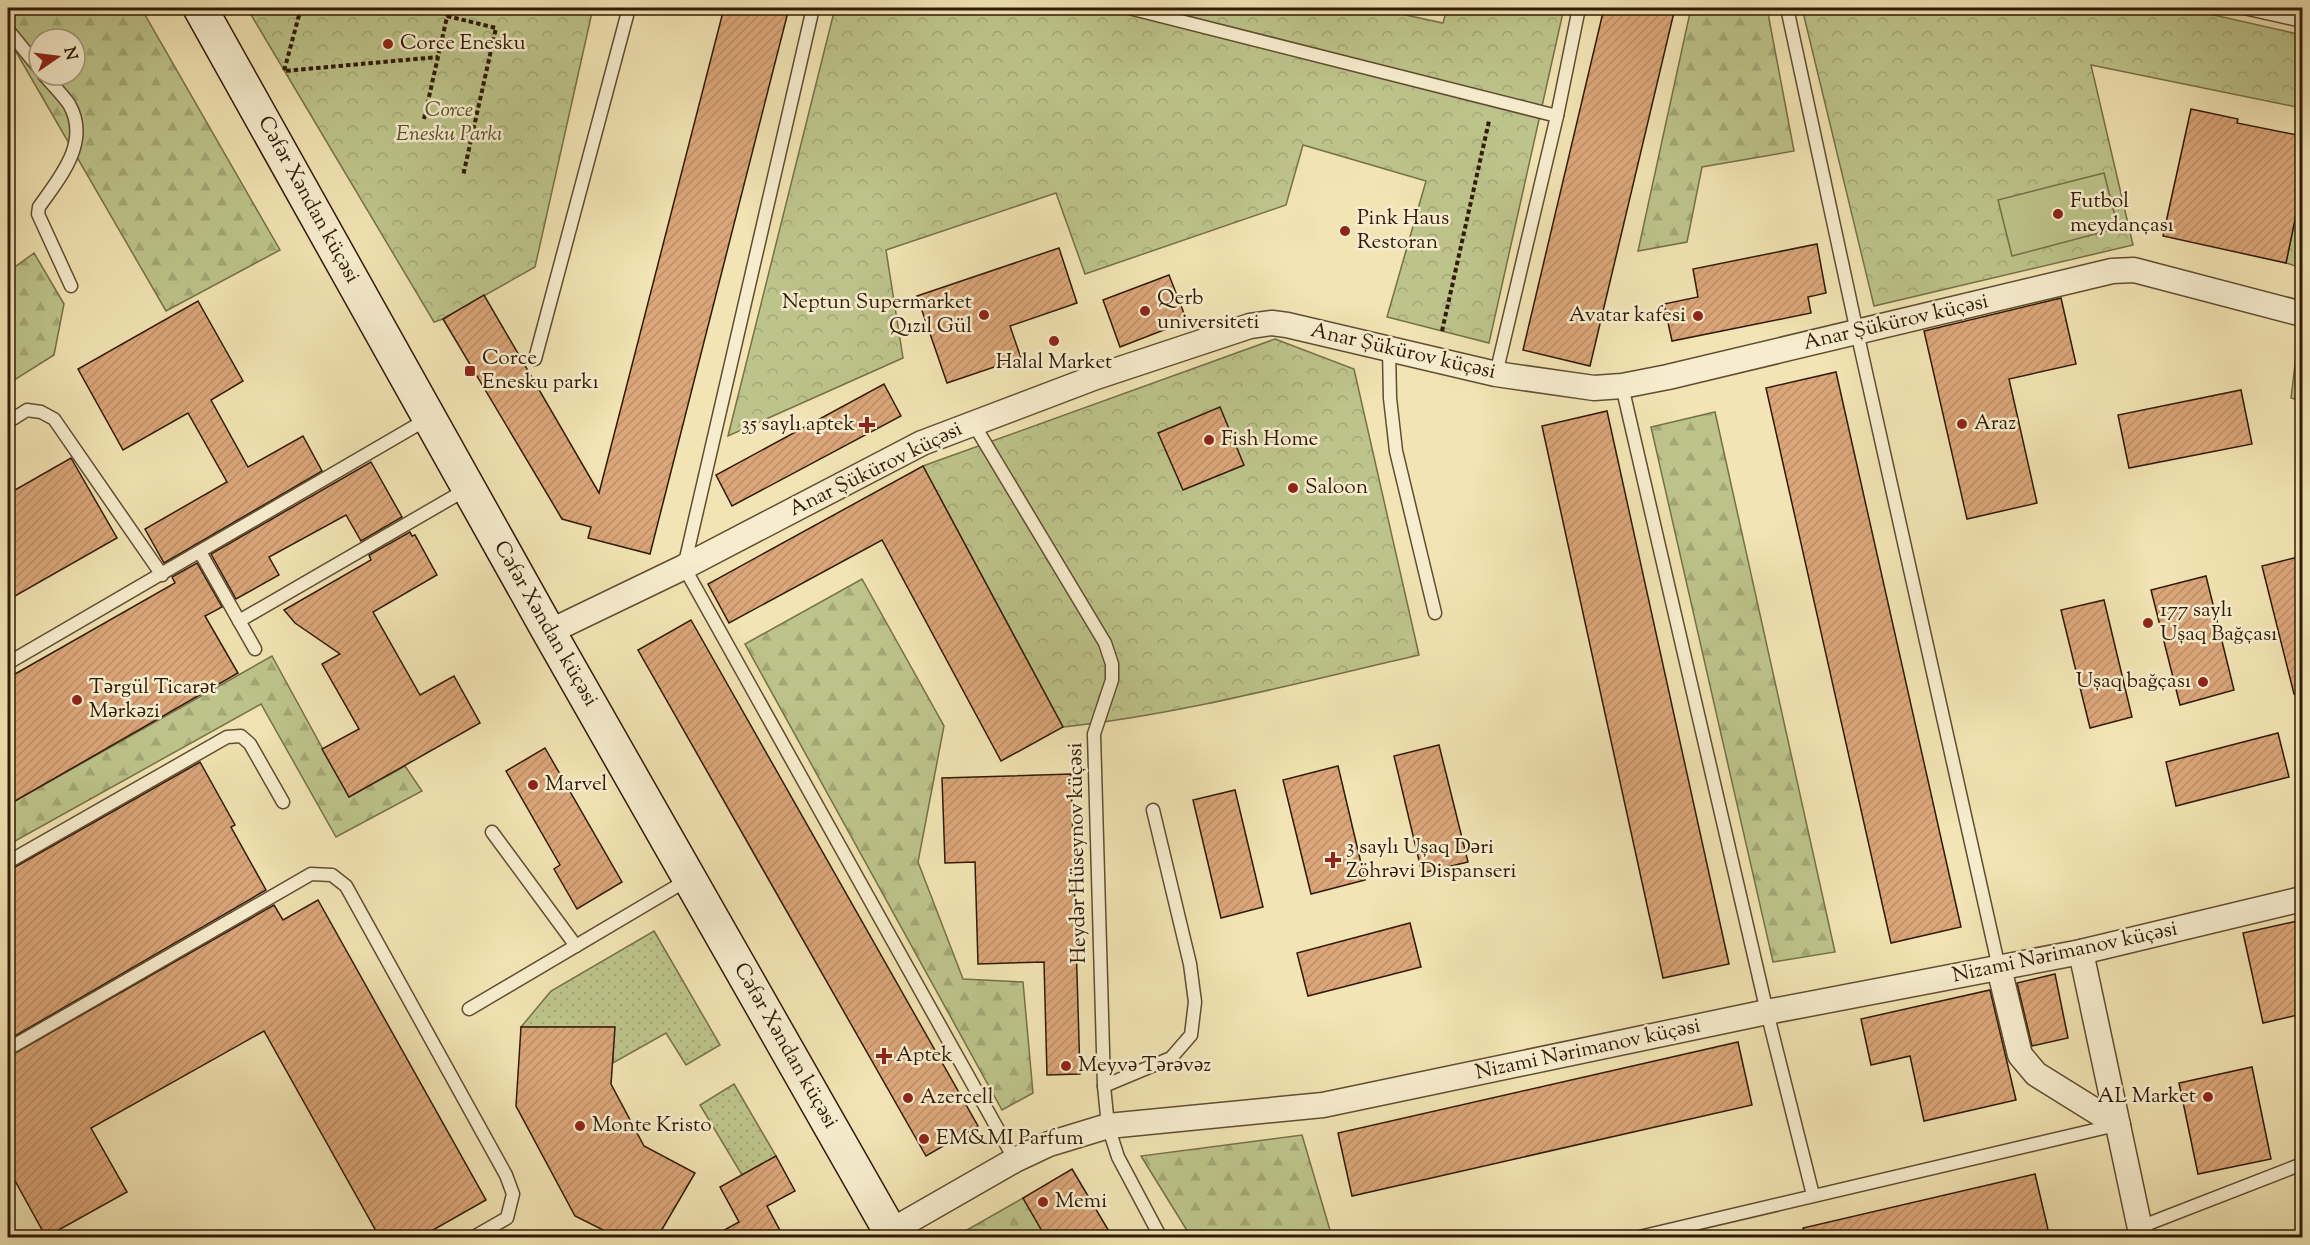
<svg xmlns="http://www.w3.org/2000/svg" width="2310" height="1245" font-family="'Sorts Mill Goudy',serif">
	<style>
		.grass { fill: url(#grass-dots); stroke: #767048; stroke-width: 1.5 }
		.forest { fill: url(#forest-firs); stroke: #767048; stroke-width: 1.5; fill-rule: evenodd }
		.park { fill: url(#park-crowns); stroke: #767048; stroke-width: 1.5 }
		.pitch { fill: #bdc48b; stroke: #767048; stroke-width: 1.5 }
		.building { fill: url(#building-hatch); stroke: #301b06; stroke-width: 1.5 }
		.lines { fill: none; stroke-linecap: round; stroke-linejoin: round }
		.service-casing { stroke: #604d32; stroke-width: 15 }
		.minor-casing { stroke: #604d32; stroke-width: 27 }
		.secondary-casing { stroke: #301b06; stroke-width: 36 }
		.path { stroke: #301b06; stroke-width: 4; stroke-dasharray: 4.5 3; stroke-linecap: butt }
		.service { stroke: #f7edce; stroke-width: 12 }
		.minor { stroke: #f7edce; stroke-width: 24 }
		.secondary { stroke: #f7edce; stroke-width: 33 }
		.poi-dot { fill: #8f2418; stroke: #f7edce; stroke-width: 2 }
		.labels { text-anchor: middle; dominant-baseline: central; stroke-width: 5; stroke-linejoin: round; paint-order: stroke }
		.poi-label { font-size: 21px; fill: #301b06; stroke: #f7edce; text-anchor: start }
		.park-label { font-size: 21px; font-style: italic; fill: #5a4e2e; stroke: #f7edce }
		.street-label { font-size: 21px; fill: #301b06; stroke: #f7edce }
	</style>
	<defs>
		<pattern id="grass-dots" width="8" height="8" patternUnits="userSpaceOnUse" patternTransform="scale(1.5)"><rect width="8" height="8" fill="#bdc48b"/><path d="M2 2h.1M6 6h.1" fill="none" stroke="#a3a876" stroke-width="1.8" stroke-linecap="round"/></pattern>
		<pattern id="forest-firs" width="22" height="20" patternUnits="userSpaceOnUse" patternTransform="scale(1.5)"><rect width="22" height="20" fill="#bdc48b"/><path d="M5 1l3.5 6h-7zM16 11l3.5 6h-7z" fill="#a3a876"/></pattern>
		<pattern id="park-crowns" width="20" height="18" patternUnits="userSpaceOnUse" patternTransform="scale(1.5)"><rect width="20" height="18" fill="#bdc48b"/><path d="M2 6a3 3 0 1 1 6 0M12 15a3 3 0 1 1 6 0" fill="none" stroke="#a3a876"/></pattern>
		<pattern id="building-hatch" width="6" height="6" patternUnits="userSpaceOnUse" patternTransform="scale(1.5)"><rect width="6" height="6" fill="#dba679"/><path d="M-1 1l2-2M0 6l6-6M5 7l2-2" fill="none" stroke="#bc8e67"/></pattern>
	</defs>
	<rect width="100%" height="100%" fill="#f2e4b4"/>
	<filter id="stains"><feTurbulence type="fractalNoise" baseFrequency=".00333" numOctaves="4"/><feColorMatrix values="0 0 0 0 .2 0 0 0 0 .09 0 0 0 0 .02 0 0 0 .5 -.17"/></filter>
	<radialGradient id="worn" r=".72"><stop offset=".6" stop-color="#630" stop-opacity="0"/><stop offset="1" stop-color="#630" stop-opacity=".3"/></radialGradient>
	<g class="grass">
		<polygon points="654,931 720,1045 686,1065 666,1033 613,1063 614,1027 521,1027 551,991"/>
		<polygon points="734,1084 776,1156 742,1175 700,1105"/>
	</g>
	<g class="forest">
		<path d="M8,8H141L280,250L166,311L8,38ZM39,39H75V75H39Z"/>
		<polygon points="1691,8 1767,8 1794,151 1702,167 1687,242 1638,251"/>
		<polygon points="34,253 64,304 54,355 8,384 8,272"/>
		<polygon points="2297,348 2302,349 2302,401 2291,398"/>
		<polygon points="1715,412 1835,952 1773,962 1651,427"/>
		<polygon points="862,579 944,726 918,862 963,979 1023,982 1033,1093 1002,1110 745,644"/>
		<polygon points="272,656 349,797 405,766 422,791 336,837 261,704 8,845 8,805"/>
		<polygon points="1302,1135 1332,1237 1191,1237 1141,1156"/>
		<polygon points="1023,1198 1046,1237 953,1238"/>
	</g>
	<g class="park">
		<polygon points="247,8 593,8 535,267 443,319 434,322"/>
		<polygon points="835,8 1373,8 1443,23 1447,8 1564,8 1489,343 1387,317 1426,181 1303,145 1286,205 1085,274 1056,193 886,250 903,358 728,436"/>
		<polygon points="1802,8 2183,8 2302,35 2302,108 2091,65 2133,245 1874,306"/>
		<polygon points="2302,186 2302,268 2286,263"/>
		<path d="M1275,339L1354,369L1419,655C1301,682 1183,714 1063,727L923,466Z"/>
	</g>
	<polygon class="pitch" points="2104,173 2118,228 2012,256 1998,200"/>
	<g class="building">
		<polygon points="724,8 789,8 650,554 588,538 591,527 562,519 443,319 484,295 599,493"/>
		<polygon points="1604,8 1675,8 1590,366 1523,350"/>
		<polygon points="2191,109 2238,119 2237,123 2302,136 2302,186 2286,263 2163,236"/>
		<polygon points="1817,244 1826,293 1808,297 1811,313 1672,341 1664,304 1698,297 1693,269"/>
		<polygon points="1059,248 1077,303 1010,326 1021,358 947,383 917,296"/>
		<polygon points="1169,275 1187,321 1120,347 1103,300"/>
		<polygon points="2061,298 2076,364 2009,379 2037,503 1967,519 1924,331"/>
		<polygon points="198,301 243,381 211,400 248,467 303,436 322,471 164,563 145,529 227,482 188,413 123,450 78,369"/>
		<polygon points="1836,372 1961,927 1891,943 1766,388"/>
		<polygon points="884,384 901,416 732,506 716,475"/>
		<polygon points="2241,390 2252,444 2129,468 2118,415"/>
		<polygon points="1220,407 1244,465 1183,490 1158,433"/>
		<polygon points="1607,411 1729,964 1663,978 1542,426"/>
		<polygon points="71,458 117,538 8,600 8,494"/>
		<polygon points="371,462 402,517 361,541 346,515 269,557 279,575 236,599 211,554"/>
		<polygon points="923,466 1063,727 1001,761 882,540 729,623 708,584"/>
		<polygon points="410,532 412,536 415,535 437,575 373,612 420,695 454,676 480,723 349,797 322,749 359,729 322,664 340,654 295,623 284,610 371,560 369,555"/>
		<polygon points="2302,556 2302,693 2294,694 2262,566"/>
		<polygon points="197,563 222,607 205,616 238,673 8,805 8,678 175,583 172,577"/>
		<polygon points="2206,576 2234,690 2180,705 2151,590"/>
		<polygon points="2104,600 2132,717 2090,728 2061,610"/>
		<polygon points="691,620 978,1126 926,1156 638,650"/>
		<polygon points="2278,733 2289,777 2176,806 2166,762"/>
		<polygon points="1439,745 1468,862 1422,873 1394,756"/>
		<polygon points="545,748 622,882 577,909 554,869 560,865 506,771"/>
		<polygon points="200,762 235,825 231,827 266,890 8,1040 8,871"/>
		<polygon points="1338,766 1365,880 1311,894 1283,780"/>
		<polygon points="1071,774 1080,1074 1047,1075 1044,962 978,964 975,862 945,863 942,778"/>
		<polygon points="1235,790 1263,907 1221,918 1193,800"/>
		<polygon points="318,900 486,1200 419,1238 380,1238 264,1031 91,1128 127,1192 46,1237 8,1168 8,1057 274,905 283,920"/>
		<polygon points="2302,920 2302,1014 2263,1023 2243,933"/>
		<polygon points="1410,923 1421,967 1308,996 1297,953"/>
		<polygon points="2055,974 2068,1038 2032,1046 2017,983"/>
		<polygon points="1990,990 2016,1100 1924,1121 1910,1056 1871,1065 1861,1019"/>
		<polygon points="521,1027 615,1027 611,1084 644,1146 695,1173 657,1238 619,1238 575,1216 516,1106"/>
		<polygon points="1738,1042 1752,1105 1352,1196 1338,1133"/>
		<polygon points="2252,1067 2271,1159 2198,1174 2179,1083"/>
		<polygon points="776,1156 795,1191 767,1206 784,1238 710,1238 739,1222 720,1187"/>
		<polygon points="1072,1169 1113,1238 1046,1238 1023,1198"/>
		<polygon points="2035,1174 2050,1238 1804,1238 1803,1228"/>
	</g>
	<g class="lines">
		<defs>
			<g id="service">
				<polyline points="813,8 684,567 1015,1160"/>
				<polyline points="1129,8 1557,116"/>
				<polyline points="1787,8 1857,332 1999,968"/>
				<polyline points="2244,8 2302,21"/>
				<polyline points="8,30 39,68"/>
				<path d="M44,75C52,84 62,94 69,104C91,142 60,177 39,207L38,214L71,286"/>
				<polyline points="1389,348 1390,398 1396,451 1435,613"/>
				<polyline points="535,359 629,8"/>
				<polyline points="1496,374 1557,116 1579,8"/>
				<polyline points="1622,386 1767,1012 1813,1195"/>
				<polyline points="8,422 27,410 41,412 54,419 162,575"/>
				<polyline points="973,423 1105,643 1112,664 1112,680 1094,734 1104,1086 1108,1126 1118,1157 1161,1238"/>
				<polyline points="200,552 255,649"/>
				<polyline points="239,621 467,489"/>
				<polyline points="8,663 429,418"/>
				<polyline points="492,832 576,946"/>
				<polyline points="8,862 227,737 241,736 250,744 283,802"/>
				<polyline points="469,1009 689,879"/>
				<polyline points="8,1049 311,874 332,875 346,886 506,1175 513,1194 507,1218 472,1238"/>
				<polyline points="1104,1086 1171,1058 1191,1035 1195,1002 1190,964 1153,810"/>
				<polyline points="2140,1227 2302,1164"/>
				<polyline points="1635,1238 2116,1125"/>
			</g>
			<g id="minor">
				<polyline points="549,632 684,567 922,443 1096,377 1250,326 1272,323 1287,325 1496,374 1594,388 1622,386 1668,377 2112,271 2134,270 2302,314"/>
				<polyline points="2081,952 2142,1238"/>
				<polyline points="1999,968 2020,1055 2036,1074 2118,1125"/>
				<polyline points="891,1231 1015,1160 1049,1144 1108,1126 1323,1105 1767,1012 2081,952 2302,899"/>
			</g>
			<polyline id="secondary" points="200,8 549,632 894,1238"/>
		</defs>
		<use href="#service" class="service-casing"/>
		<use href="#minor" class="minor-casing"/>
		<use href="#secondary" class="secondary-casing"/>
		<g class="path">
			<polyline points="301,8 284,71 438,57"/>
			<polyline points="447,16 496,28 463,176"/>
			<polyline points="424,119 449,8"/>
			<polyline points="1442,331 1489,121"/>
		</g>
		<use href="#service" class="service"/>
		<use href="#minor" class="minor"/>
		<use href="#secondary" class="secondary"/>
	</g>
	<g class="poi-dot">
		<circle cx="388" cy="44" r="6"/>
		<circle cx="2058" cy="214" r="6"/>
		<circle cx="1345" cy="231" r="6"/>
		<circle cx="1145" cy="311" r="6"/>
		<circle cx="984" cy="315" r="6"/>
		<circle cx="1698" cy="316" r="6"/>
		<circle cx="1054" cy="341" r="6"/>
		<rect x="464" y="365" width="12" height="12" rx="3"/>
		<circle cx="1962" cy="424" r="6"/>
		<path d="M864 416h6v6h6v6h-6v6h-6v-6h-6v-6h6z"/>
		<circle cx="1209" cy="440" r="6"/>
		<circle cx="1293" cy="488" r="6"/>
		<circle cx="2148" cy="623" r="6"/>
		<circle cx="2203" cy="682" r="6"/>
		<circle cx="77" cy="700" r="6"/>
		<circle cx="533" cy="785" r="6"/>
		<path d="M1330 851h6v6h6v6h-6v6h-6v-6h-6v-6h6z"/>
		<path d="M881 1047h6v6h6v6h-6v6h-6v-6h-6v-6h6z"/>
		<circle cx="1066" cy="1066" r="6"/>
		<circle cx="2208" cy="1097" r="6"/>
		<circle cx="908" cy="1098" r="6"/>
		<circle cx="580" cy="1126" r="6"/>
		<circle cx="924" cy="1139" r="6"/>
		<circle cx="1043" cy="1202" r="6"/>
	</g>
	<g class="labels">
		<g class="poi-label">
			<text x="400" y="44">Corce Enesku</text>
			<text x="2070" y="202">Futbol<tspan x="2070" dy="24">meydançası</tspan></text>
			<text x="1357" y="219">Pink Haus<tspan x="1357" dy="24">Restoran</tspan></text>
			<text x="1157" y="299">Qerb<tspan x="1157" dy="24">universiteti</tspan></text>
			<text x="972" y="303" text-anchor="end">Neptun Supermarket<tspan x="972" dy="24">Qızıl Gül</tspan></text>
			<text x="1686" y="316" text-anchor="end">Avatar kafesi</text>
			<text x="482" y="359">Corce<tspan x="482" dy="24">Enesku parkı</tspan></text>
			<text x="1054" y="363" text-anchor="middle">Halal Market</text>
			<text x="1974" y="424">Araz</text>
			<text x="855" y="425" text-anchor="end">35 saylı aptek</text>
			<text x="1221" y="440">Fish Home</text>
			<text x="1305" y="488">Saloon</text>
			<text x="2160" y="611">177 saylı<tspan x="2160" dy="24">Uşaq Bağçası</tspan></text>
			<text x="2191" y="682" text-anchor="end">Uşaq bağçası</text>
			<text x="89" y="688">Tərgül Ticarət<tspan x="89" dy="24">Mərkəzi</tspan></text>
			<text x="545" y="785">Marvel</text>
			<text x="1346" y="848">3 saylı Uşaq Dəri<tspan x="1346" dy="24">Zöhrəvi Dispanseri</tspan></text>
			<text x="896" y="1056">Aptek</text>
			<text x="1078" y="1066">Meyvə Tərəvəz</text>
			<text x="2196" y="1097" text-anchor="end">AL Market</text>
			<text x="920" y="1098">Azercell</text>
			<text x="592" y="1126">Monte Kristo</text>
			<text x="936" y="1139">EM&amp;MI Parfum</text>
			<text x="1055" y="1202">Memi</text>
		</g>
		<g class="park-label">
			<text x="449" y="111">Corce<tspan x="449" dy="24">Enesku Parkı</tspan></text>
		</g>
		<g class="street-label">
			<text transform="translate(308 200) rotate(61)">Cəfər Xəndan küçəsi</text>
			<text transform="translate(1896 323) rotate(-13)">Anar Şükürov küçəsi</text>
			<text transform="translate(1403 352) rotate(13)">Anar Şükürov küçəsi</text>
			<text transform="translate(876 470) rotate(-26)">Anar Şükürov küçəsi</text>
			<text transform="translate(545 624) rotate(60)">Cəfər Xəndan küçəsi</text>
			<text transform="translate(1078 853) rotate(-91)">Heydər Hüseynov küçəsi</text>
			<text transform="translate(2065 953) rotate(-12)">Nizami Nərimanov küçəsi</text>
			<text transform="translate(785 1046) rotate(60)">Cəfər Xəndan küçəsi</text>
			<text transform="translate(1588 1050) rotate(-12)">Nizami Nərimanov küçəsi</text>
		</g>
	</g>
	<rect width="2310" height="1245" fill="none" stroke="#f2e4b4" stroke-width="30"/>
	<rect x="9" y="9" width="2292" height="1227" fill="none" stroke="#301b06" stroke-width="3"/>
	<rect x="15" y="15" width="2280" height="1215" fill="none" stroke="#301b06" stroke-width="1.5"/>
	<g transform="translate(57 57) rotate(76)"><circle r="28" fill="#f7edce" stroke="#a7997e" stroke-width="1.5"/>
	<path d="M0-4.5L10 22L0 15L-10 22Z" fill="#8f2418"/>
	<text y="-9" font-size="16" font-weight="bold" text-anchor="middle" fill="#301b06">N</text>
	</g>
	<rect width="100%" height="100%" filter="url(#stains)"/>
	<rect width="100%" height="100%" fill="url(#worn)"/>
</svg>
